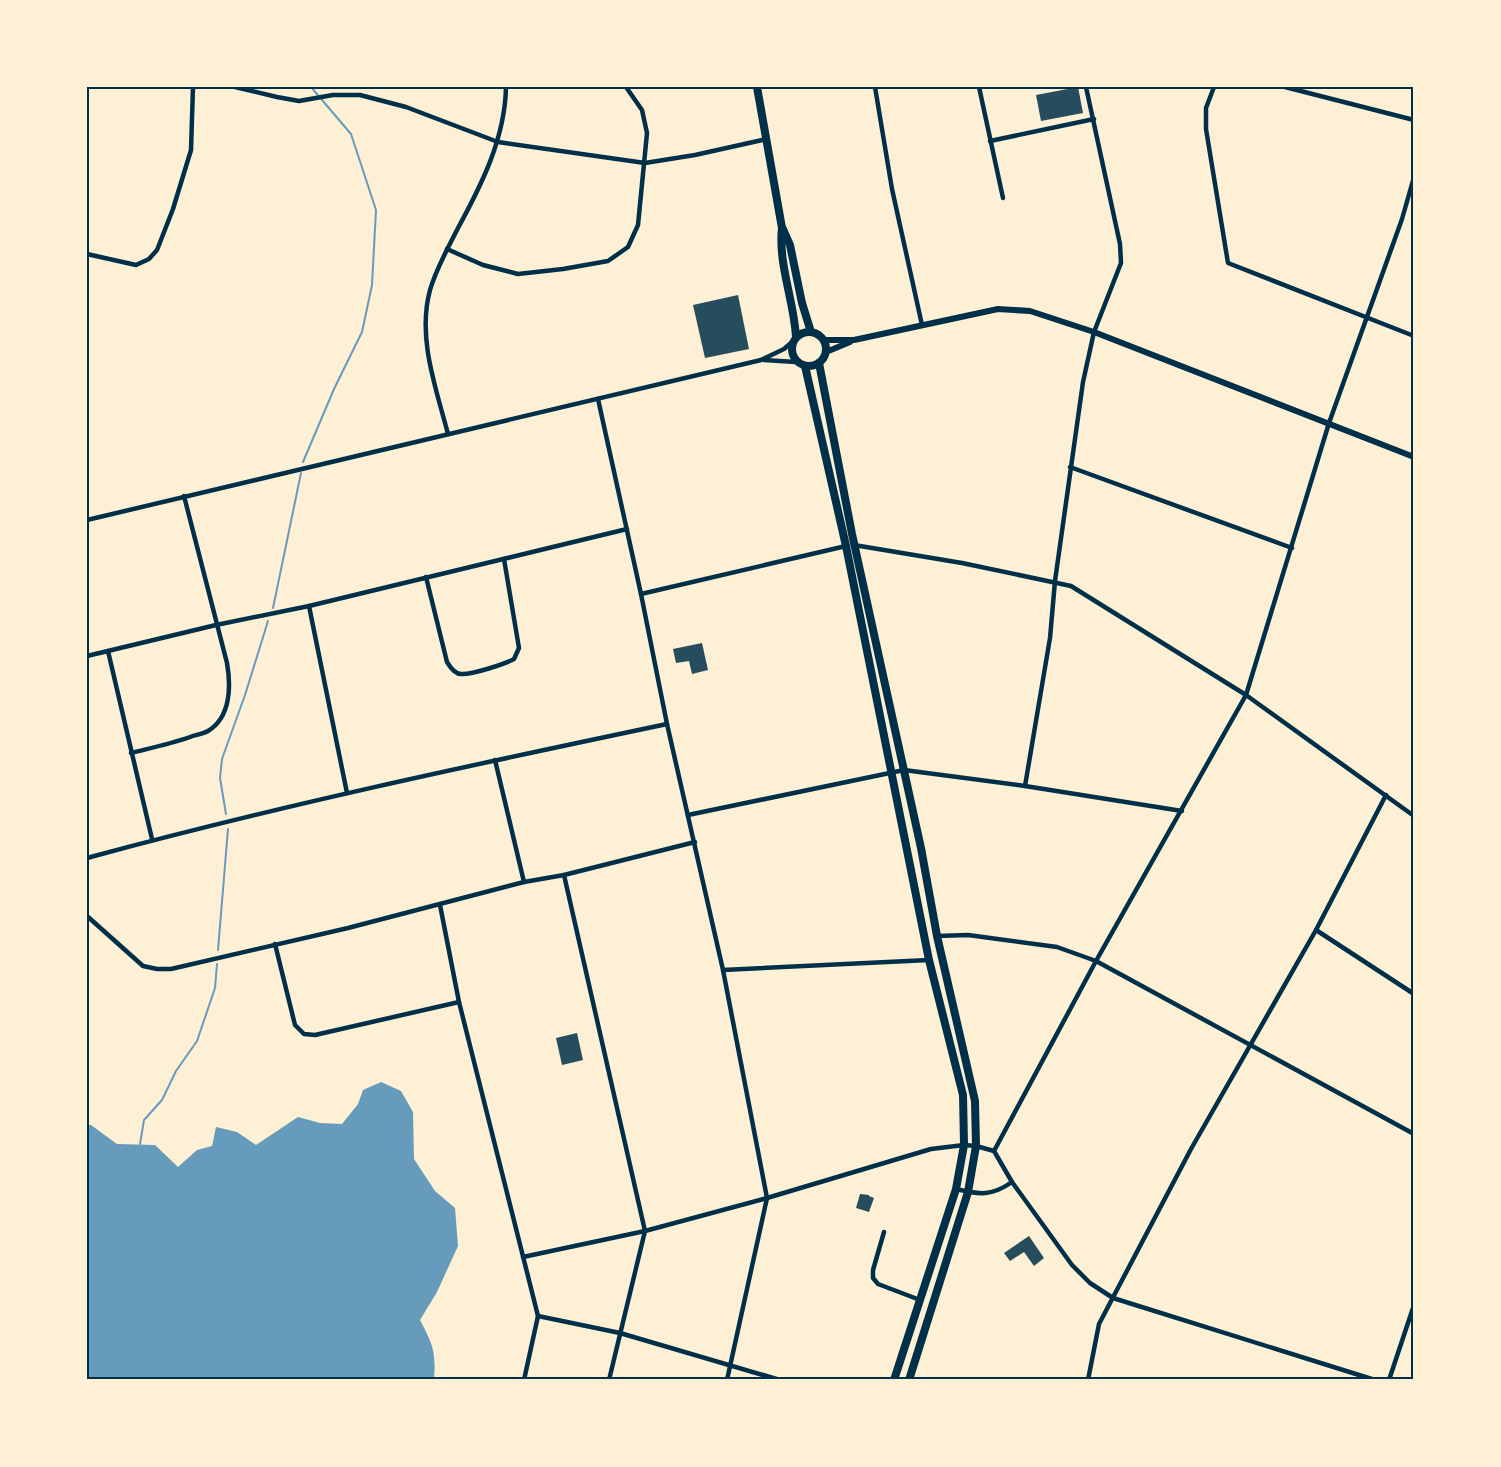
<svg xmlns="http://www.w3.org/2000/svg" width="1501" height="1467" font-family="Manrope,sans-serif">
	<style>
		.water { fill: #669bbc }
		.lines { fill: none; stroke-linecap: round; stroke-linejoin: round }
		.stream { stroke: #669bbc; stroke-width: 2 }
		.building { fill: #264d5e }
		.minor { stroke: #003049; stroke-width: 4.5 }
		.tertiary { stroke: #003049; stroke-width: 6 }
		.trunk { stroke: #003049; stroke-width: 8 }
		.neatline { fill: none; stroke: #003049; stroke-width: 2 }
	</style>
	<rect width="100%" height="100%" fill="#fdf0d5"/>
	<path class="water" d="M381,1082L401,1091L413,1112L414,1159L435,1191L455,1208L458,1246L437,1292L420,1320C433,1345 436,1351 434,1380H87V1125H91L117,1144L155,1145L178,1167L197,1150L212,1146L216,1127L237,1132L256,1145L298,1117L320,1123L342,1124L358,1104L363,1090Z"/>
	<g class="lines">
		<g class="stream">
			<polyline points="303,462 334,389 362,332 372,285 376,210 351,134 311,87"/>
			<polyline points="273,608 301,473"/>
			<polyline points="226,814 220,778 222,759 245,695 268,621"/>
			<polyline points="218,950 228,829"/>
			<polyline points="140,1144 144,1120 162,1100 176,1071 197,1041 215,988 217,964"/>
		</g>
	</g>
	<g class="building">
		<polygon points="1078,87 1083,113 1041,121 1036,95"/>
		<polygon points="738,295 749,349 705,358 693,305"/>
		<polygon points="702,643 708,670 692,674 689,661 676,663 673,649"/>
		<polygon points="577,1033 583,1060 562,1065 556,1038"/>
		<polygon points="860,1194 869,1195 869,1196 874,1198 869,1212 856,1208"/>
		<polygon points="1029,1236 1044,1258 1034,1266 1024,1252 1010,1261 1004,1253"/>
	</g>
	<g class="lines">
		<g class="minor">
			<polyline points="235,87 277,97 299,101 333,95 360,95 406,107 498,142 645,163 695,155 767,139"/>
			<polyline points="875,87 892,189 922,325"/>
			<polyline points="979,87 1003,198"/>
			<polyline points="1214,87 1206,108 1206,129 1228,263 1414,336"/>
			<polyline points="1285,87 1414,120"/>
			<polyline points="990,141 1094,119"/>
			<polyline points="447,249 483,265 518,274 563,269 608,261 628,247 638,225 647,133 642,110 626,87"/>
			<polyline points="87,254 136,265 149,259 157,250 173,209 191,150 193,87"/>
			<polyline points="764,360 796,362"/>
			<polyline points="598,399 641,594 667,724 723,970 767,1198 727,1380"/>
			<path d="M448,434C436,388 417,338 430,290C436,269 448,248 458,228C482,184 505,138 506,87"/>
			<polyline points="1070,467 1292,548"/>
			<polyline points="87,520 761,360 784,349 792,342"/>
			<polyline points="854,545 962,563 1071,586 1246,695 1414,816"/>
			<path d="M426,577L447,662C450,667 455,674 461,674C471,675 505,664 514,659L519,648L504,559"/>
			<polyline points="641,594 846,546"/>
			<polyline points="309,606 347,793"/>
			<polyline points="108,651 152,839"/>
			<polyline points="87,656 216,625 309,606 627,529"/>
			<path d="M131,753C151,748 170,744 190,737C195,735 203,734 208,731C231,717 231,686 227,663L184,496"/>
			<polyline points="495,760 524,882"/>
			<polyline points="1025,786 1050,638 1055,581 1083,382 1094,332 1121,263 1120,244 1086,87"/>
			<polyline points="688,815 904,770 1025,786 1182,811"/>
			<path d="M87,858C278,806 472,765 667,724"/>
			<polyline points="564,875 645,1231 609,1380"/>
			<polyline points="440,905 459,1002 538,1316 524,1380"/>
			<polyline points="87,916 143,966 157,969 171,969 348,928 524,882 564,875 695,842"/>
			<polyline points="1316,930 1414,994"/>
			<polyline points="937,936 968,935 1057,947 1096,961 1414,1134"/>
			<polyline points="275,944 295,1025 304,1034 315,1035 459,1002"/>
			<polyline points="723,970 929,960"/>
			<polyline points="994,1151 1096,961 1246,695 1329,423 1402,219 1414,177"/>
			<path d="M956,1189C980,1195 992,1196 1012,1182"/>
			<polyline points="884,1232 873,1270 873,1278 878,1284 920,1300"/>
			<polyline points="523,1257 645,1231 767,1198 931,1149 964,1145 976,1146 994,1151 1012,1182 1072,1265 1090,1283 1113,1298 1375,1380"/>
			<polyline points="538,1316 620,1333 780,1380"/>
			<polyline points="1088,1380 1099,1324 1191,1149 1316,930 1386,795"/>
			<polyline points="1389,1380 1414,1305"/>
		</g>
		<g class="tertiary">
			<polyline points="823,340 854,340 998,309 1030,311 1094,332 1414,457"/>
			<polyline points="826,352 850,342"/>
		</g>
		<g class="trunk">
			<path d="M757,87L782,228C778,264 794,301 796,337"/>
			<polyline points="783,229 790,245 802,303 811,332"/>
			<circle cx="809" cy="349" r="17"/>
			<polyline points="819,363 852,534 921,848 937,936 975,1101 976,1146 968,1192 909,1380"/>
			<polyline points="805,366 846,546 929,960 963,1095 964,1145 956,1189 894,1380"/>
		</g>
	</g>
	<rect width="1501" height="1467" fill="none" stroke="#fdf0d5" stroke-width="177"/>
	<rect x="88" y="88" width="1324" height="1290" class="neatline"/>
</svg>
